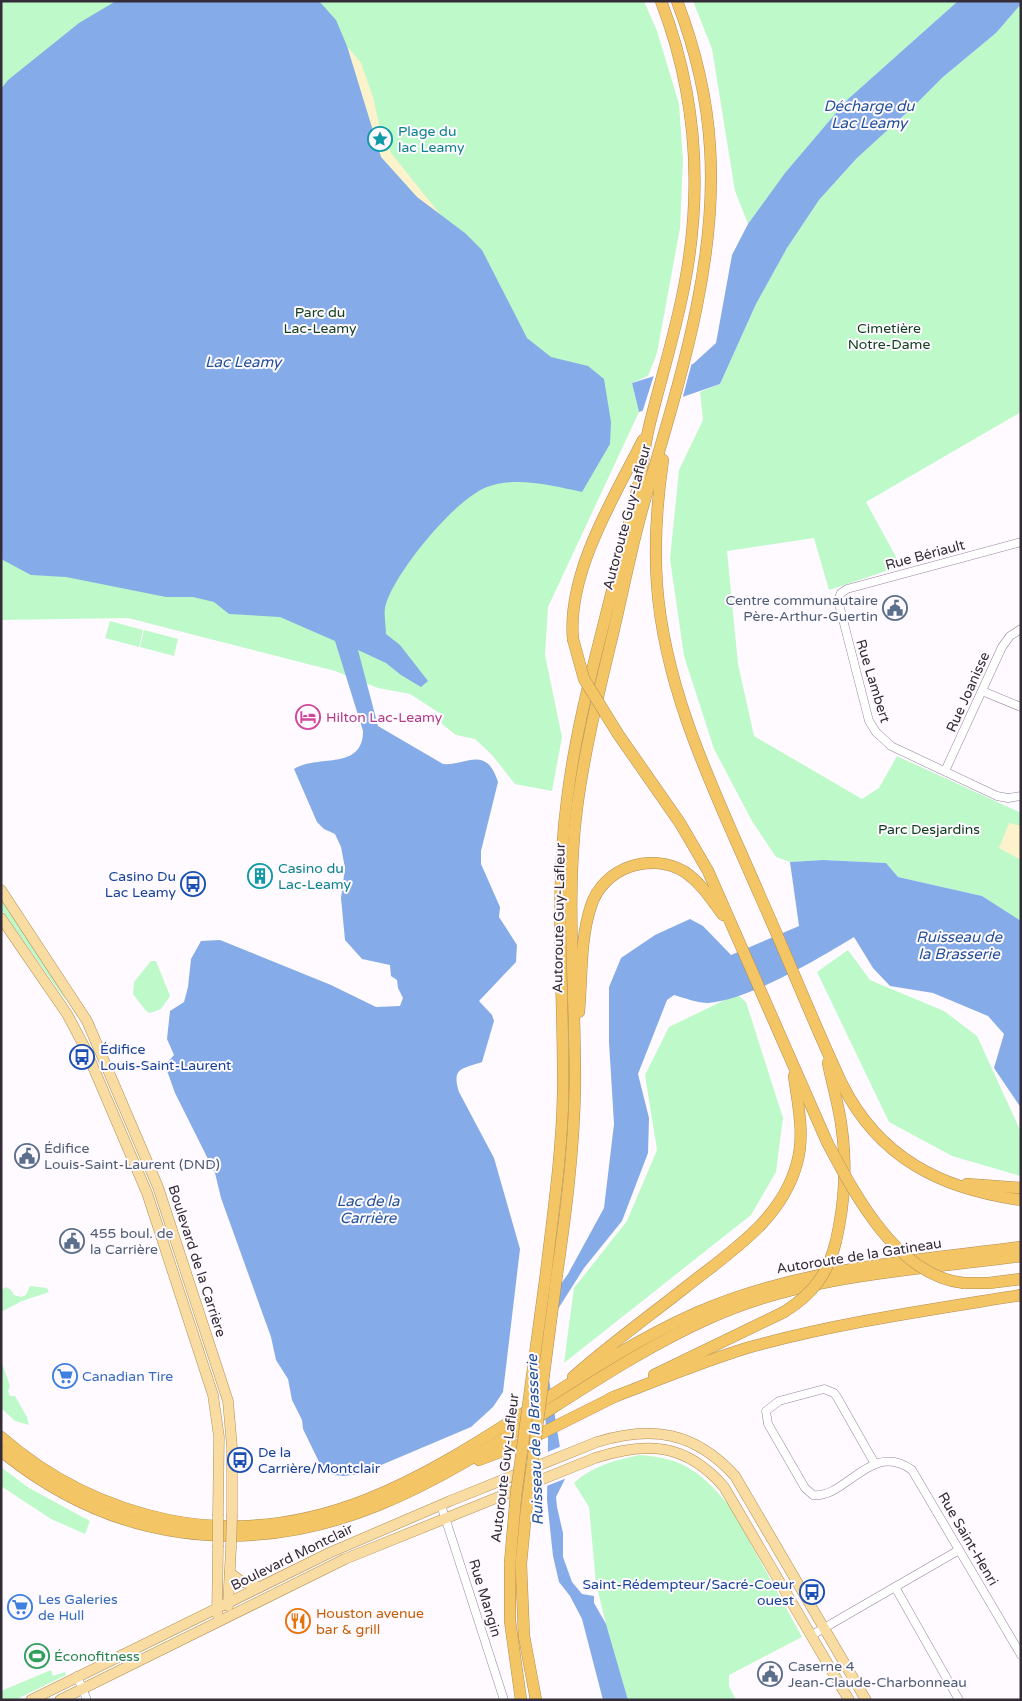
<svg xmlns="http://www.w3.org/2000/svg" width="1022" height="1701" font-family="'Varela Round',sans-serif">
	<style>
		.green { fill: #bef9c9 }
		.sand { fill: #fcf2cc }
		.water { fill: #85ace8 }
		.pier { fill: #fefaff }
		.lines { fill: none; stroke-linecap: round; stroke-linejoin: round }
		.minor-casing { stroke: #97849c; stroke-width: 9 }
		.major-casing { stroke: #b08f54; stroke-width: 11 }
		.highway-casing { stroke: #b08f54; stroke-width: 12 }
		.minor { stroke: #fff; stroke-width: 8 }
		.major { stroke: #f8dca2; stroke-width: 10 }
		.highway { stroke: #f4c564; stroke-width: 11 }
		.major-bridge-casing { stroke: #b08f54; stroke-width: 11; stroke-linecap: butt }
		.highway-bridge-casing { stroke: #b08f54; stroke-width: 12; stroke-linecap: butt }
		.major-bridge { stroke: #f8dca2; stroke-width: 10 }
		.highway-bridge { stroke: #f4c564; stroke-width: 11 }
		.labels { text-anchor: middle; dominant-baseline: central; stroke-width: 4; stroke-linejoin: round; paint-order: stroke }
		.culture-label { font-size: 14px; fill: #0d838f; stroke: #fefaff; text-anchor: start }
		.park-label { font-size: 14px; fill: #124120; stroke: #fefaff }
		.street-label { font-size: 14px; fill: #332b35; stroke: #fefaff }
		.service-label { font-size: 14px; fill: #4e5e75; stroke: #fefaff; text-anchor: start }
		.hotel-label { font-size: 14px; fill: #b23c85; stroke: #fefaff; text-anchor: start }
		.transit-label { font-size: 14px; fill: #164399; stroke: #fefaff; text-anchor: end }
		.shop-label { font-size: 14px; fill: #366cbe; stroke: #fefaff; text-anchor: start }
		.food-label { font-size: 14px; fill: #c56008; stroke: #fefaff; text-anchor: start }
		.leisure-label { font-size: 14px; fill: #27864d; stroke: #fefaff; text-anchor: start }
		.water-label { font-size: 15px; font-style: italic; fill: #225299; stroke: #fefaff }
	</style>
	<rect width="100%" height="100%" fill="#fefaff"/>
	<g class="green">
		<polygon points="1,1 644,1 657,31 679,104 683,160 680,228 657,353 648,376 632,383 639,412 548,607 545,655 562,737 552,791 515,784 492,755 475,739 456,735 442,724 441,714 410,694 378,688 335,671 128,618 1,620"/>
		<polygon points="693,1 958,1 847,100 788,170 748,224 735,191 712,49"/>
		<polygon points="1021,4 1021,412 866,502 901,566 829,590 814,538 727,551 738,664 754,736 862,799 879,788 897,756 1021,813 1021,921 982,896 898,877 886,863 823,860 790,862 776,857 752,821 714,749 684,656 670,559 679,470 703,420 700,392 720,384 756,304 787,248 819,200 857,158 914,106 943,77 996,33"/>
		<polygon points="110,621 143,630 139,647 105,638"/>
		<polygon points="144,630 178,639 174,656 140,647"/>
		<polygon points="1,898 60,988 66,1001 1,909"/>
		<polygon points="848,950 870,980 944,1011 977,1036 1021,1132 1021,1176 952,1156 889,1122 817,972"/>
		<polygon points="151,961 156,961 170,996 161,1009 150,1013 146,1011 133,994 134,982"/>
		<polygon points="737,994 746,1002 783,1118 776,1172 751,1215 564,1363 574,1288 627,1221 657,1150 645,1075 669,1027"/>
		<polygon points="30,1286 47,1288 49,1292 22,1301 1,1312 1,1290 6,1287 11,1290 14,1295 21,1297 26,1295"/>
		<polygon points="1,1360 10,1386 8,1391 10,1396 15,1396 27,1417 29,1425 15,1421 1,1408"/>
		<path d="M640,1455C685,1458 703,1474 731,1508L802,1637L729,1675V1686L736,1700H628L606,1624L596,1583L589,1507L574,1483C592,1466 616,1460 640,1455Z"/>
		<polygon points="1,1467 29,1488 90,1521 85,1534 51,1519 1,1486"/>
		<polygon points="51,1670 53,1676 65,1672 66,1675 15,1700 1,1700 1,1691"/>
	</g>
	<g class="sand">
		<polygon points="347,46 361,63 373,97 379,124 391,153 444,219 417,197 381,157"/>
		<polygon points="1009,823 1021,826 1021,860 999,848"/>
	</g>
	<g class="water">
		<path d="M116,1H319L336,20L347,46L381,157L417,197L465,233L482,250L527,338L551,357L588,366L604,379L611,422L610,444L582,492C554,486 515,476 487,487C455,499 396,571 386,604C383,612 386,625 386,634L400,645L428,681L421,687L401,675L386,663L358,650L378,726L443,764C466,766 486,744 498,782L481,851V864L500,907L499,917L517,945L516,962L479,1001L492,1015L494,1021L482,1062C463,1069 451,1067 459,1092L494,1158L520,1249L503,1392L493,1407L471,1427L360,1474L344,1476L333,1475L320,1464L303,1429L302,1420L292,1400L288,1379L276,1360L271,1337L221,1198L215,1173L175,1093L165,1065L174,1055L167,1039L170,1011L184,1002L188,987L191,959L201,941L220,940L331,985L376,1007L400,1006L403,998L398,988L397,980L391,976L390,965L362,959L345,940L341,898L345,868L341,847L335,834L324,829L317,822L294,769C318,754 363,771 363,731L335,641L280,617L229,614L214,602L193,597H166L66,577L31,575L1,559V89L8,80L79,23Z"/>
		<polygon points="958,1 1021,1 1021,4 996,33 943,77 914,106 857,158 819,200 787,248 756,304 720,384 639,412 632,383 693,364 716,343 732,255 748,224 785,173 847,100"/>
		<path d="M823,860L886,863L898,877L982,896L1021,921V1108L994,1068L1004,1034L988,1016L933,993L890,986L873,968L854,937C818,959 749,1000 708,1003C698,1003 684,998 674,995L667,1000L638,1074L649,1118L648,1153L622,1221L584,1268L558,1309L549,1379L565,1479L556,1497L557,1507L563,1533V1557L572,1582L582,1594L594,1596V1603L606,1624L628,1700H603L582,1619L570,1596L559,1582L553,1556L547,1500L548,1439L539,1375L550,1299L568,1274L604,1208L614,1124L609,1042V987L621,958L655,935L690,919L703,926L731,955L799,926L790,862Z"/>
	</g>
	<g class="pier">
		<polygon points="692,362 682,400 642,413 655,372"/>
		<polygon points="562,1446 567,1478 544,1487 545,1453"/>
	</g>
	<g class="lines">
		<defs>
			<g id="minor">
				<polyline points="1021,542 847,589 841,593 838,600 869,721 876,732 891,746 997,796 1008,798 1021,796"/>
				<polyline points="982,691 1021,707"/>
				<polyline points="945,771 1002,647 1010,636 1021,629"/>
				<path d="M875,1464L837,1397L834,1393L824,1389L779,1401L766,1411L768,1424L805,1488L813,1495C846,1499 871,1440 912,1470L1021,1655"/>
				<polyline points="441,1505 504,1700"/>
				<polyline points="895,1587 959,1700"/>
				<polyline points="812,1635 959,1550"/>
				<polyline points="77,1676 87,1700"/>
			</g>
			<g id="major">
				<polyline points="1,890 87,1021 158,1187 228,1401 232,1447 232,1515"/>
				<polyline points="1,918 67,1014 85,1048 147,1193 213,1395 219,1437 218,1514"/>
				<polyline points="230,1573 242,1582 260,1587"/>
				<polyline points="228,1606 231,1548"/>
				<polyline points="217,1614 218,1547"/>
				<path d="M31,1700L329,1553L450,1501L597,1442C653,1425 695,1432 735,1476L866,1700"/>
				<path d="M60,1700L345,1559L595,1458C647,1441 686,1443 724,1487L849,1700"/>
			</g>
			<g id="highway">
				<path d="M663,460C657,501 654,543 657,585C665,695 717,796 760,896C788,958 813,1022 842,1084C879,1158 941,1189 1021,1200"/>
				<path d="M573,639C567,573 614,497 643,440"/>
				<polyline points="618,734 680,823 708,871 827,1142"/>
				<path d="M579,1012C582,978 580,939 591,906C603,868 650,851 685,872C701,883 711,899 723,915"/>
				<path d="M828,1063C832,1083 838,1103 841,1123C847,1162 845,1202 836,1241"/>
				<polyline points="967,1184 1021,1188"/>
				<path d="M546,1273C553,1213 562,1153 563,1092C564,994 554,898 567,800C576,725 597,652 615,579C624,545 632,511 640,478C644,461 645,443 649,427C661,378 676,331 685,282C703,186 696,92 661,1"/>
				<path d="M557,1274C566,1212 574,1150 575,1087C576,993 565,901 577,808C585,747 600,688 614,629C624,587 632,544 644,503C677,388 718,267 710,147C707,96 695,48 677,1"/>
				<polyline points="964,1283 989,1283 1021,1279"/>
				<polyline points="654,1375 784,1312"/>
				<path d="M573,1377C609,1345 648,1317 686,1287C730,1252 782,1220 797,1163C805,1134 798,1105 794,1076"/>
				<path d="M611,1398C656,1381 701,1362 747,1348C836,1323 929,1310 1021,1295"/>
				<path d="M1,1437C49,1479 106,1507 168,1520C379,1562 521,1390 696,1313C798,1268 912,1261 1021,1247"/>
				<path d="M1,1451C53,1493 114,1523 180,1532C392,1563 535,1395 712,1317C808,1274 918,1270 1021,1256"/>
				<polyline points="479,1460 518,1445 616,1396"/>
				<polyline points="510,1563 510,1621 521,1700"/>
				<polyline points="521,1564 524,1636 536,1700"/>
			</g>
		</defs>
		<use href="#minor" class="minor-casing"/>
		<use href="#major" class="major-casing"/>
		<use href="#highway" class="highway-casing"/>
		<use href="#minor" class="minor"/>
		<use href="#major" class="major"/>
		<use href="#highway" class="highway"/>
		<defs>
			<g id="major-bridge">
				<polyline points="218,1547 218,1514"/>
				<polyline points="231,1548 232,1515"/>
			</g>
			<g id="highway-bridge">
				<polyline points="573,639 584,679 618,734"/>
				<path d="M827,1142C855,1195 897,1276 964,1283"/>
				<path d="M784,1312C813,1294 828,1274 836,1241"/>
				<polyline points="510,1563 516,1494 546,1273"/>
				<polyline points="521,1564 526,1512 557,1274"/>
			</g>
		</defs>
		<use href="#major-bridge" class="major-bridge-casing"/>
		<use href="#highway-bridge" class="highway-bridge-casing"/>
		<use href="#major-bridge" class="major-bridge"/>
		<use href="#highway-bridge" class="highway-bridge"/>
	</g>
	<defs>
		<symbol id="sight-ring" viewBox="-11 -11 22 22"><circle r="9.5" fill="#fefaff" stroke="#0f9aa8" stroke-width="1.5"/><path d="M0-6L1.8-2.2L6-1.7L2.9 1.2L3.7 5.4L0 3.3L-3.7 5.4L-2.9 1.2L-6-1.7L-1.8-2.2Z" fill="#0f9aa8"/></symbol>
		<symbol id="civic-ring" viewBox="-11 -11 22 22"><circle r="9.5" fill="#fefaff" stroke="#5c6f8a" stroke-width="1.5"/><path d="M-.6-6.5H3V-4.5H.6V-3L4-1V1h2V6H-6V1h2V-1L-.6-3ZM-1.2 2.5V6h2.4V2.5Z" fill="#5c6f8a"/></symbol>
		<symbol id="hotel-ring" viewBox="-11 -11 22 22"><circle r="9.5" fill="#fefaff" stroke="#d1479c" stroke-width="1.5"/><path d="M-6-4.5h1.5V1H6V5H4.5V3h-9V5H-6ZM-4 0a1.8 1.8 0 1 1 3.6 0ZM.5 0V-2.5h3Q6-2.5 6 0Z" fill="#d1479c"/></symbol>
		<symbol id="building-ring" viewBox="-11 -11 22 22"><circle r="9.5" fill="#fefaff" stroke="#0f9aa8" stroke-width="1.5"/><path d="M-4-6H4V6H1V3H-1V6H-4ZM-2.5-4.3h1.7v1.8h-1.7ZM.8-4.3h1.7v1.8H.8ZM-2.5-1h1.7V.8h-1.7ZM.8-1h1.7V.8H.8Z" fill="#0f9aa8"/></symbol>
		<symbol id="bus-ring" viewBox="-11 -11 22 22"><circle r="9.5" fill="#fefaff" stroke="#1a4fb4" stroke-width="1.5"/><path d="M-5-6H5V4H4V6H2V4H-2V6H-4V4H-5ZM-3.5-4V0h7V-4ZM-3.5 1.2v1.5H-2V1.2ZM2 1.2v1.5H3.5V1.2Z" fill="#1a4fb4"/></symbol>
		<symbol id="supermarket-ring" viewBox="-11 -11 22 22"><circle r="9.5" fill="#fefaff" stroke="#3f7fe0" stroke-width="1.5"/><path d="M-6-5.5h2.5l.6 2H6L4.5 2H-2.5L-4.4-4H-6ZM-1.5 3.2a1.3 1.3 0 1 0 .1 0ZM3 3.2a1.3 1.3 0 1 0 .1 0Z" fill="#3f7fe0"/></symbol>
		<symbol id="restaurant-ring" viewBox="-11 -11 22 22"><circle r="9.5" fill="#fefaff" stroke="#e8710a" stroke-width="1.5"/><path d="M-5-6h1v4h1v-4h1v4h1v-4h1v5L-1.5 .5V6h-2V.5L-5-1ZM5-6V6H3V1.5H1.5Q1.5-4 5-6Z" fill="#e8710a"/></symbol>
		<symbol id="stadium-ring" viewBox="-11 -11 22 22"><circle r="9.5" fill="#fefaff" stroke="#2e9e5b" stroke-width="1.5"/><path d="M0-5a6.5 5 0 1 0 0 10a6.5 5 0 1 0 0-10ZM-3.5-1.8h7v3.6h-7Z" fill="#2e9e5b"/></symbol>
	</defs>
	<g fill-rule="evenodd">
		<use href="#sight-ring" x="366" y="125" width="28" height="28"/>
		<use href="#civic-ring" x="881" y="594" width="28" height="28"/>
		<use href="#hotel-ring" x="294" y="703" width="28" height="28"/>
		<use href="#building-ring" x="246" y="862" width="28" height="28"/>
		<use href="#bus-ring" x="179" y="870" width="28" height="28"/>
		<use href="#bus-ring" x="68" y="1043" width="28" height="28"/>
		<use href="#civic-ring" x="13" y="1142" width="28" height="28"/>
		<use href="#civic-ring" x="58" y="1227" width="28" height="28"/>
		<use href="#supermarket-ring" x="51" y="1362" width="28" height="28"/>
		<use href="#bus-ring" x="226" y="1446" width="28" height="28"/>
		<use href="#bus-ring" x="798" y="1578" width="28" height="28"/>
		<use href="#supermarket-ring" x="6" y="1593" width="28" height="28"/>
		<use href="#restaurant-ring" x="284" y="1607" width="28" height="28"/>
		<use href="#stadium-ring" x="23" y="1642" width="28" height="28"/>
		<use href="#civic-ring" x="756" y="1660" width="28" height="28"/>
	</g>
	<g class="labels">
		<g class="culture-label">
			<text x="398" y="131">Plage du<tspan x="398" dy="16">lac Leamy</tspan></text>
			<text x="278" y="868">Casino du<tspan x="278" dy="16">Lac-Leamy</tspan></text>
		</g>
		<g class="park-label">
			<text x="320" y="312">Parc du<tspan x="320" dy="16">Lac-Leamy</tspan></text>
			<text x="889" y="328">Cimetière<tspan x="889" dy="16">Notre-Dame</tspan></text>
			<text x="929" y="829">Parc Desjardins</text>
		</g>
		<g class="street-label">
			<text transform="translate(627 517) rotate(-75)">Autoroute Guy-Lafleur</text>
			<text transform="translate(925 555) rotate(-15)">Rue Bériault</text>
			<text transform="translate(873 681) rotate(73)">Rue Lambert</text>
			<text transform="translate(968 692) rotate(-66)">Rue Joanisse</text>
			<text transform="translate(559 918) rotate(-89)">Autoroute Guy-Lafleur</text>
			<text transform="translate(859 1256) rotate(-9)">Autoroute de la Gatineau</text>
			<text transform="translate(197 1261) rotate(72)">Boulevard de la Carrière</text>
			<text transform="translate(505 1468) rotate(-83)">Autoroute Guy-Lafleur</text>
			<text transform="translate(968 1539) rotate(60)">Rue Saint-Henri</text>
			<text transform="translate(292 1557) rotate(-26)">Boulevard Montclair</text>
			<text transform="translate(485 1598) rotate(73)">Rue Mangin</text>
		</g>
		<g class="service-label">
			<text x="878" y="600" text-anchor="end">Centre communautaire<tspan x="878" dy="16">Père-Arthur-Guertin</tspan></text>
			<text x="44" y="1148">Édifice<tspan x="44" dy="16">Louis-Saint-Laurent (DND)</tspan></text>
			<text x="90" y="1233">455 boul. de<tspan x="90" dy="16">la Carrière</tspan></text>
			<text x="788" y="1666">Caserne 4<tspan x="788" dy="16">Jean-Claude-Charbonneau</tspan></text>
		</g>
		<g class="hotel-label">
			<text x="326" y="717">Hilton Lac-Leamy</text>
		</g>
		<g class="transit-label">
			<text x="176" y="876">Casino Du<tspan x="176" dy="16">Lac Leamy</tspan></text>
			<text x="100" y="1049" text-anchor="start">Édifice<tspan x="100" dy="16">Louis-Saint-Laurent</tspan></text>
			<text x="258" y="1452" text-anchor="start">De la<tspan x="258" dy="16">Carrière/Montclair</tspan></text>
			<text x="794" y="1584">Saint-Rédempteur/Sacré-Coeur<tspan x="794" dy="16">ouest</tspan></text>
		</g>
		<g class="shop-label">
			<text x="82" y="1376">Canadian Tire</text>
			<text x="38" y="1599">Les Galeries<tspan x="38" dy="16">de Hull</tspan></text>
		</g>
		<g class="food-label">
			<text x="316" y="1613">Houston avenue<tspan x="316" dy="16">bar &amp; grill</tspan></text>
		</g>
		<g class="leisure-label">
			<text x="54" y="1656">Éconofitness</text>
		</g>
		<g class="water-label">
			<text x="869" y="106">Décharge du<tspan x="869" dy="17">Lac Leamy</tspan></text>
			<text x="243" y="362">Lac Leamy</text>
			<text x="959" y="937">Ruisseau de<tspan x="959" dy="17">la Brasserie</tspan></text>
			<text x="368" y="1201">Lac de la<tspan x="368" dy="17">Carrière</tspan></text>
			<text transform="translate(535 1440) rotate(-92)">Ruisseau de la Brasserie</text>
		</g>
	</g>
	<rect width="1022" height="1701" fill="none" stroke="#332b35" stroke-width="5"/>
</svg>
